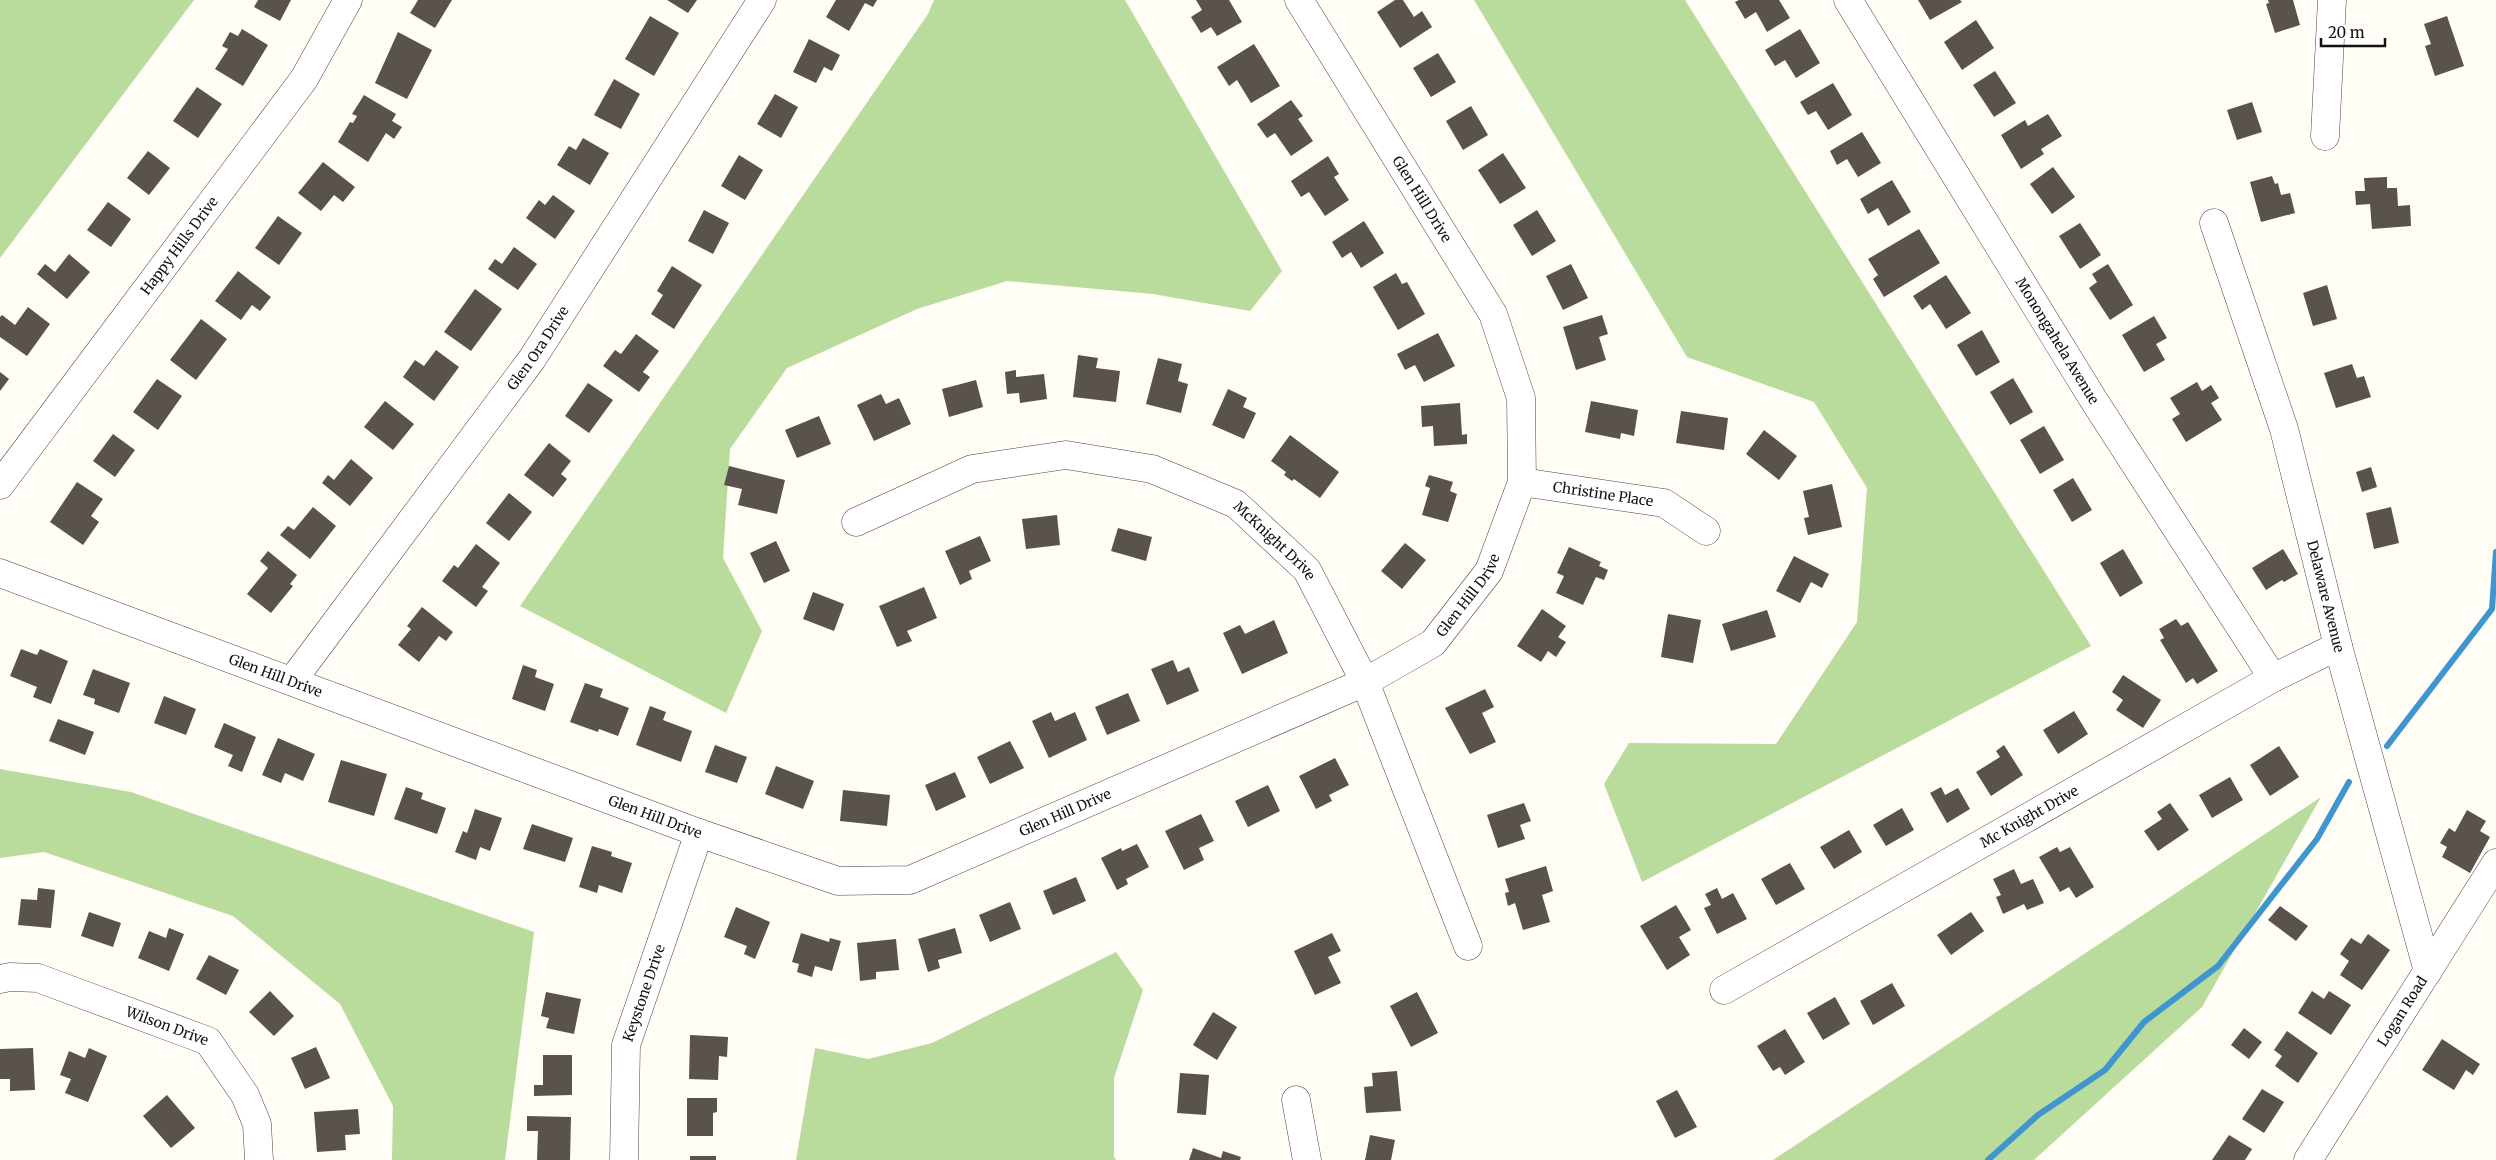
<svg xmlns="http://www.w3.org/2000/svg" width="2496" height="1160" font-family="Merriweather,serif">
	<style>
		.forest { fill: #b9dc9c }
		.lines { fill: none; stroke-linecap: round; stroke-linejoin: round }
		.stream { stroke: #3f96cf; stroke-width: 6 }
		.building { fill: #5a524d }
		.minor-casing { stroke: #444; stroke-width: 29 }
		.minor { stroke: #fff; stroke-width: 28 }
		.labels { text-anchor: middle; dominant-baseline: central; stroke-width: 5; stroke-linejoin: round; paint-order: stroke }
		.street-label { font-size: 14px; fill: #111; stroke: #fff }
	</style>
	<rect width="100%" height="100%" fill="#fffdf5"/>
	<g class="forest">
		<polygon points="0,0 194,0 0,258"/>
		<polygon points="934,0 1125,0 1282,271 1250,311 1153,294 1007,281 917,309 787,368 730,449 723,558 762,631 726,713 520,606 928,14"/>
		<polygon points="1474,0 1685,0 2091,646 1642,882 1604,784 1629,743 1776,744 1857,622 1867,488 1814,402 1687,357"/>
		<polygon points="0,769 131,792 534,932 505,1160 392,1160 393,1106 340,1004 233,916 44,852 0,858"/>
		<polygon points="2321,797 2202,1007 2034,1160 1773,1160"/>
		<polygon points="1116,952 1143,990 1114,1078 1114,1156 1116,1160 796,1160 815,1048 868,1059 932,1043"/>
	</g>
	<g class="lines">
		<g class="stream">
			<polyline points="2387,746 2492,609 2496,552"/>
			<polyline points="1988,1160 2038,1115 2105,1070 2144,1022 2218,966 2317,839 2349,782"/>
		</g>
	</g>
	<g class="building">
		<polygon points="258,0 291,0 280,21 254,7"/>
		<polygon points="418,0 452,0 435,28 410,13"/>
		<polygon points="667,0 697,0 688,13"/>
		<polygon points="836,0 877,0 873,7 865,3 849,31 826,17"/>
		<polygon points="1196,0 1229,0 1242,22 1217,36 1211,27 1201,33 1191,17 1202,10"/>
		<polygon points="1395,0 1403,0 1414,17 1422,11 1432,27 1400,48 1377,12"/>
		<polygon points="1739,0 1779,0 1790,18 1767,32 1756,12 1745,19 1735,2"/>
		<polygon points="1918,0 1960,0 1962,2 1930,20"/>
		<polygon points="2268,0 2293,0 2300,25 2275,33 2266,4 2269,3"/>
		<polygon points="650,16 679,33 654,76 625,59"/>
		<polygon points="2447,16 2464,66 2435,76 2425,46 2431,44 2424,24"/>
		<polygon points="1976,20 1994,48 1962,70 1944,42"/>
		<polygon points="242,29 268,45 243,86 215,69 228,49 222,46 230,32 238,36"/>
		<polygon points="1800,29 1820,63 1796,78 1785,60 1775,66 1765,50"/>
		<polygon points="398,32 432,50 407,99 375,83"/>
		<polygon points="809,39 840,55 832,71 824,67 816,83 793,72"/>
		<polygon points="1254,44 1280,86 1251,103 1237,80 1229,86 1217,67"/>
		<polygon points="1438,53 1456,82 1431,97 1413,68"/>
		<polygon points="1995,71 2016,103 1994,117 1973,85"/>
		<polygon points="614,79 640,94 621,129 594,115"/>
		<polygon points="1833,83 1852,115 1828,130 1816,111 1808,115 1800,102"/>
		<polygon points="197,87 222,104 198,138 173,121"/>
		<polygon points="775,94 798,107 781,138 757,124"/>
		<polygon points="364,95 396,114 392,121 402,127 394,139 386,133 368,162 338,142 350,122 353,123 357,116 352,114"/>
		<polygon points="1291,100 1303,116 1298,119 1313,141 1291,156 1275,133 1267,138 1257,124"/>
		<polygon points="2252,102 2262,132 2237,140 2227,110"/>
		<polygon points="1471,106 1488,135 1463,150 1446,121"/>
		<polygon points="2048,114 2062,136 2041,149 2044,154 2021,169 2001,135 2025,120 2028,126"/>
		<polygon points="1862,132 1881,163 1858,177 1847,159 1837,165 1830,151"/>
		<polygon points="583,138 609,153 590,185 557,165 569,146 576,150"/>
		<polygon points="148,151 170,168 149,195 127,178"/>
		<polygon points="1503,153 1526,188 1500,204 1478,170"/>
		<polygon points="739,155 763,170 745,200 721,186"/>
		<polygon points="1328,156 1339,174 1334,177 1349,200 1325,216 1309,192 1301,197 1291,181"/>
		<polygon points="323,162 355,187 343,202 334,195 321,211 298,193"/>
		<polygon points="2053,167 2075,197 2052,214 2030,184"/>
		<polygon points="2272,176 2275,184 2278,183 2281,195 2290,193 2295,213 2261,222 2250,182"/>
		<polygon points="2387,177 2387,188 2397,188 2398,206 2410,205 2411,226 2372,229 2370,204 2356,205 2355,191 2365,191 2364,178"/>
		<polygon points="1892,180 1911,212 1888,226 1878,208 1868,214 1860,199"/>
		<polygon points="553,195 575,211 555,239 526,218 539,200 545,205"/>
		<polygon points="108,202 131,219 111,247 87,230"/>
		<polygon points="704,210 729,223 713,254 688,241"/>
		<polygon points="1537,210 1556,241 1532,256 1513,225"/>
		<polygon points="278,216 302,233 279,265 255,248"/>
		<polygon points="1364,221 1384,253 1361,268 1351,252 1342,258 1332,242"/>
		<polygon points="2080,223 2101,255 2080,269 2059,236"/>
		<polygon points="1919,229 1940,263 1884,297 1873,279 1878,275 1868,259"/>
		<polygon points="514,247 537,264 518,290 488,269 495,259 502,264"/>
		<polygon points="69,254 90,272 67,299 37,274 45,264 55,272"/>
		<polygon points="1571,264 1588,298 1563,310 1546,276"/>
		<polygon points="2108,264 2133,305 2110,320 2089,288 2097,282 2092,274"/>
		<polygon points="672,266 702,285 674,329 651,314 663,295 657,291"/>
		<polygon points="238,271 271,297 260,311 252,305 241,320 215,301"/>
		<polygon points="1396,273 1402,284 1407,282 1425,314 1398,330 1373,287"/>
		<polygon points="1946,275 1971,313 1946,329 1930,304 1922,310 1913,296"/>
		<polygon points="2327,285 2337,319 2313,326 2303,293"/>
		<polygon points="475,289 502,309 471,351 444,332"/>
		<polygon points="28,307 50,324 27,356 0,337 0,317 2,315 15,325"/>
		<polygon points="1602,315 1608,334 1599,337 1606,360 1576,370 1563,327"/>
		<polygon points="2154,316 2167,338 2156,344 2165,360 2144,372 2122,335"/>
		<polygon points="201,319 227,339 196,380 170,360"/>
		<polygon points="1982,330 2000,362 1976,376 1957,345"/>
		<polygon points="1438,333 1455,366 1424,382 1415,365 1405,370 1397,354"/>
		<polygon points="636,334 659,351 643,372 650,377 639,392 603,366 615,350 621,354"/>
		<polygon points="436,350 459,367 434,401 403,377 415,360 424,366"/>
		<polygon points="1078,355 1098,358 1096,368 1120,371 1116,402 1073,397"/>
		<polygon points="1158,358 1182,364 1178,381 1188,384 1181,413 1146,404"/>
		<polygon points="2352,364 2357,378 2364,376 2371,397 2336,408 2324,373"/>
		<polygon points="1016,370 1016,377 1044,374 1047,399 1020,403 1019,393 1007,394 1005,372"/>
		<polygon points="0,372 9,379 0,391"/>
		<polygon points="2013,378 2033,412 2010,425 1990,392"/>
		<polygon points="157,379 182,396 158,430 133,412"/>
		<polygon points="976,380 983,407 949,417 942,389"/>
		<polygon points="2197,382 2202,391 2211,385 2219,398 2211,403 2222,420 2186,442 2172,419 2180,414 2170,398"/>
		<polygon points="588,383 613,400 589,433 565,416"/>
		<polygon points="1228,389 1247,398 1243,407 1256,413 1244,439 1212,425"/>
		<polygon points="881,394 886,404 899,398 911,424 874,441 857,405"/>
		<polygon points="385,401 414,424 393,450 364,427"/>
		<polygon points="1591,401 1638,410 1634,436 1621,433 1620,439 1585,432"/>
		<polygon points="1460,403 1462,435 1467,434 1467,444 1434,446 1433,426 1422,427 1421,406"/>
		<polygon points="1681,411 1728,418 1724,450 1676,443"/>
		<polygon points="819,416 831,444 797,458 785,430"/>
		<polygon points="2044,426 2064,460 2040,474 2020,440"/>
		<polygon points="1764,430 1797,456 1779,480 1746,454"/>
		<polygon points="113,434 135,450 115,477 93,461"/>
		<polygon points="1290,435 1339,472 1320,498 1294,479 1292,481 1284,475 1286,472 1271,461"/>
		<polygon points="549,443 571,461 561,474 567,479 553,497 524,475"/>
		<polygon points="351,459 373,478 350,506 322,483 328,475 334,480"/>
		<polygon points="729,466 785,480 777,514 738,505 742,489 724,485"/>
		<polygon points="2371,467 2377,487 2362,492 2356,472"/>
		<polygon points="1429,475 1453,482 1450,491 1457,494 1448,522 1422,515 1430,488 1425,486"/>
		<polygon points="2073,478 2092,510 2072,522 2053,490"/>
		<polygon points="77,482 103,499 91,516 99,522 83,545 50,522"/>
		<polygon points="1832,484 1842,527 1808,535 1804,518 1809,517 1803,491"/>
		<polygon points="509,493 532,512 509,541 486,523"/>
		<polygon points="313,507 336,526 310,559 280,535 288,526 294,530"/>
		<polygon points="2391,507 2399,543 2374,549 2366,513"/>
		<polygon points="1057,515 1060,545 1026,549 1022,519"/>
		<polygon points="1118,528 1152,537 1146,561 1111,551"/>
		<polygon points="980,536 991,561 969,571 972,579 960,585 945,551"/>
		<polygon points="776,541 790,571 764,583 750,553"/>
		<polygon points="1405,543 1426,560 1402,589 1381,571"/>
		<polygon points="476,544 500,563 482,587 488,591 476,607 442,581 454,565 458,568"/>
		<polygon points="1569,547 1601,562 1599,566 1608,570 1604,580 1596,577 1583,605 1556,593 1564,576 1557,573"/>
		<polygon points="2123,549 2143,583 2120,597 2100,563"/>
		<polygon points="2283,549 2298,574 2284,582 2282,580 2266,590 2252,568"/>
		<polygon points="268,551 297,575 290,584 293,586 271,613 247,594 268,568 260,561"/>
		<polygon points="1794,556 1829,574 1822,588 1811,582 1800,603 1776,591"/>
		<polygon points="924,587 937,618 907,631 912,641 897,647 879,606"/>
		<polygon points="813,592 844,604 834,631 803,619"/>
		<polygon points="422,607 453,632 446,641 439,636 419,662 398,645 411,629 407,626"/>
		<polygon points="1542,609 1566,626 1558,637 1566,642 1556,657 1548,651 1541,662 1517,646"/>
		<polygon points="1767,610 1776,637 1731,651 1722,624"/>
		<polygon points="1668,614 1701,620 1693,663 1661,657"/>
		<polygon points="2176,619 2181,626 2188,622 2218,671 2197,684 2193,678 2186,683 2160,640 2164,638 2159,629"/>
		<polygon points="1274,620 1288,653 1242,674 1223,633 1240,625 1245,634"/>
		<polygon points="21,649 37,655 40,649 68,661 51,704 33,697 37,687 10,676"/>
		<polygon points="1173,660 1178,672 1189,667 1199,691 1167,705 1151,669"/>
		<polygon points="523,665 537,670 535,677 554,684 545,711 512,699"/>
		<polygon points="93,669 130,683 119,713 94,704 95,699 83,695"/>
		<polygon points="2123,675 2161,700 2143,728 2116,710 2123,700 2112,692"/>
		<polygon points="585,683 603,689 600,697 629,708 618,736 599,729 598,732 570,722"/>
		<polygon points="1485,689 1494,707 1482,713 1496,742 1470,754 1445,708"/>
		<polygon points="1128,693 1140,721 1107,735 1095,707"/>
		<polygon points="164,696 196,709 186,735 154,723"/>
		<polygon points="650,706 666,712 663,720 692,731 681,762 636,745"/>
		<polygon points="2074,711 2088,734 2058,754 2043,730"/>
		<polygon points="1051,712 1055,721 1075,712 1087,740 1049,758 1032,721"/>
		<polygon points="58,719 94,732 85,755 49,741"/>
		<polygon points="224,723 256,737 242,772 228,766 233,755 214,747"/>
		<polygon points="278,738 315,754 303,781 285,773 281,783 262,775"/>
		<polygon points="1010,741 1024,768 990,784 977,757"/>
		<polygon points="715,745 747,757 737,783 705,772"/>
		<polygon points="2004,745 2023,775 1991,796 1976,772 2000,757 1996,751"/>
		<polygon points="2279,746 2299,777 2270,796 2250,765"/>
		<polygon points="1335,758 1349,785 1329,795 1332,801 1316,809 1299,776"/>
		<polygon points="341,760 387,774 374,816 328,802"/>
		<polygon points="776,766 814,781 803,809 765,794"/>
		<polygon points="955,772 966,797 936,811 925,785"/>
		<polygon points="2230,777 2243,800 2212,818 2199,795"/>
		<polygon points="1268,785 1280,811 1248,827 1235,801"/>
		<polygon points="406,787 423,793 421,799 446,808 437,834 394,819"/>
		<polygon points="1941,787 1945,795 1958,788 1970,809 1947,823 1930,793"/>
		<polygon points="843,790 890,795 887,826 840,821"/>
		<polygon points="1524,803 1531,821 1520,825 1525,839 1498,848 1487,815"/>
		<polygon points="2170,803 2189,830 2158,851 2144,831 2162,819 2157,812"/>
		<polygon points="1902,808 1914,830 1886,846 1873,825"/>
		<polygon points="475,809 502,818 490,851 480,847 476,860 455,852 463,831 467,833"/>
		<polygon points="2467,810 2486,821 2480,831 2490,837 2470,873 2442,857 2447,847 2440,843 2449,828 2455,832"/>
		<polygon points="1201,814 1214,841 1199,848 1204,860 1184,870 1165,831"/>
		<polygon points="532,824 573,838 565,862 523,849"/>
		<polygon points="1849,830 1862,852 1834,869 1820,847"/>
		<polygon points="1137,844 1149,867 1126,879 1128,884 1117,890 1101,858 1121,848 1122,851"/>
		<polygon points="592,846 612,852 611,856 632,863 622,893 599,885 597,893 579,887"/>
		<polygon points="2057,847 2060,852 2070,847 2094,887 2076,898 2069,887 2060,892 2039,857"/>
		<polygon points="1790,863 1805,889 1776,905 1761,879"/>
		<polygon points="1546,866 1553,891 1542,895 1550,922 1523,930 1515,903 1508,906 1505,893 1509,892 1505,879"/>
		<polygon points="2014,869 2021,884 2033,879 2044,903 2027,910 2024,904 2003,914 1996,897 2001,895 1993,879"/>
		<polygon points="1076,877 1086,901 1053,915 1043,891"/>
		<polygon points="38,888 55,890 51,928 18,925 21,899 37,900"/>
		<polygon points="1717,888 1722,899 1733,893 1747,919 1717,934 1704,908 1711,905 1705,894"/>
		<polygon points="1010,902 1021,929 990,942 979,915"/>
		<polygon points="1676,905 1691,930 1679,937 1690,955 1667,970 1640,926"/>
		<polygon points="2280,906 2308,926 2296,941 2268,920"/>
		<polygon points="736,907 770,922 755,959 744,954 747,946 724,937"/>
		<polygon points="89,912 121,923 113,947 81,936"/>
		<polygon points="1971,912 1984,931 1951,955 1937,935"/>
		<polygon points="169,928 184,934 169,971 138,958 149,931 166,938"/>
		<polygon points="955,928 962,953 938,960 940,968 928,972 918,939"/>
		<polygon points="801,933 829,942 830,938 841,941 832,971 815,966 812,977 797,972 799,964 792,962"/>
		<polygon points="1332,933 1341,951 1328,957 1341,983 1315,995 1294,951"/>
		<polygon points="2368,934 2390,950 2362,990 2340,975 2349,961 2340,954 2351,938 2361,944"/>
		<polygon points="896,939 899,970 876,972 876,979 860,981 857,943"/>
		<polygon points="209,955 239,970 226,995 196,979"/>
		<polygon points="1892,983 1905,1006 1873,1025 1860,1001"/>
		<polygon points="270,991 294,1016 274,1036 249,1012"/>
		<polygon points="2312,991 2324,999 2329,991 2351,1005 2331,1035 2298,1013"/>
		<polygon points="546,992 581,999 574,1034 546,1028 549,1018 541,1016"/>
		<polygon points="1417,992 1438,1033 1411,1047 1390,1006"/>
		<polygon points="1835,997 1850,1024 1823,1040 1807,1013"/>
		<polygon points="1213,1012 1237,1027 1217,1060 1193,1045"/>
		<polygon points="2244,1028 2262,1042 2249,1059 2231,1045"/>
		<polygon points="1785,1029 1805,1062 1785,1075 1780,1067 1773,1071 1757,1046"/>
		<polygon points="2287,1031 2318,1053 2298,1083 2275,1066 2282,1056 2274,1050"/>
		<polygon points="690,1035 728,1037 727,1057 719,1056 718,1080 689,1079"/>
		<polygon points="2442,1039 2480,1064 2473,1075 2466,1070 2454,1090 2422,1070"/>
		<polygon points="316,1047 330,1078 305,1089 291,1058"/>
		<polygon points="33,1048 35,1090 10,1091 10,1079 0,1079 0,1049"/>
		<polygon points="89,1048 107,1056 88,1102 65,1093 71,1079 60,1075 69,1051 85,1058"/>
		<polygon points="543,1055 572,1055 572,1095 534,1096 534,1085 543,1085"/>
		<polygon points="1397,1071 1401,1111 1366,1113 1364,1087 1373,1086 1372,1073"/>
		<polygon points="1180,1073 1209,1075 1206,1115 1177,1113"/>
		<polygon points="2262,1089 2284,1102 2264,1133 2242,1119"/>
		<polygon points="1677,1090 1697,1127 1675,1138 1656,1101"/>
		<polygon points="167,1095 195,1128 171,1148 143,1116"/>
		<polygon points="687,1098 717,1098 717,1112 713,1113 713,1136 687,1136"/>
		<polygon points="358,1109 360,1134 345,1135 346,1150 317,1152 314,1112"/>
		<polygon points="527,1116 571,1117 570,1160 537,1160 538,1131 527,1131"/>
		<polygon points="1370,1135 1395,1140 1391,1160 1365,1160"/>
		<polygon points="2229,1135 2252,1149 2245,1160 2212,1160"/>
		<polygon points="1193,1148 1221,1158 1223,1151 1241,1157 1240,1160 1189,1160"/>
		<rect x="690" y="1156" width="26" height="4"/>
	</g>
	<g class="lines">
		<defs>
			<g id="minor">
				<path id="s1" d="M1848,0L2093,399L2273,678"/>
				<polyline points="2325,136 2332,0"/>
				<path id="s2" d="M2214,223L2284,429L2338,646L2428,971"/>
				<path id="s3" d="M1522,482L1664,503L1706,531"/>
				<path id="s4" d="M0,485L304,79L348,0"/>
				<path id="s5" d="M856,522L972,469L1066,455L1152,469L1236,504L1307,570L1365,682L1468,946"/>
				<path id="s6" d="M0,573L699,833L838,881L910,880L1365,682L1433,643L1489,571L1522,482L1521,398L1493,314L1299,0"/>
				<path id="s7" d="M292,681L532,359L762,0"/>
				<path id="s8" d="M0,979L10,977L38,978L208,1041L245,1095L257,1124L259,1160"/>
				<path id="s9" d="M1724,990L2273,678L2338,646"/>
				<polyline points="1296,1100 1307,1160"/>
				<path id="s10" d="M624,1160L626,1045L699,833"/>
				<path id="s11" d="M2308,1160L2496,863"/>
			</g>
		</defs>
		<use href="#minor" class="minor-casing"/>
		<use href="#minor" class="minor"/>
	</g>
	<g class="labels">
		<g class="street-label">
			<text transform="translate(1422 199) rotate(58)">Glen Hill Drive</text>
			<text stroke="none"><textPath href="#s4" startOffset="299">Happy Hills Drive</textPath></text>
			<text stroke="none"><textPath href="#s1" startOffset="400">Monongahela Avenue</textPath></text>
			<text stroke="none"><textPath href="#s7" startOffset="414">Glen Ora Drive</textPath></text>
			<text stroke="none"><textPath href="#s3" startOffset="82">Christine Place</textPath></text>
			<text stroke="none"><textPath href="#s5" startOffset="454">McKnight Drive</textPath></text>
			<text stroke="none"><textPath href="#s6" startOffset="1599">Glen Hill Drive</textPath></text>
			<text stroke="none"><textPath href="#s2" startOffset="390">Delaware Avenue</textPath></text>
			<text stroke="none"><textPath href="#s6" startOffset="294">Glen Hill Drive</textPath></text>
			<text stroke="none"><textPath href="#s6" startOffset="1134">Glen Hill Drive</textPath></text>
			<text stroke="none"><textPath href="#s6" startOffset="699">Glen Hill Drive</textPath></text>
			<text stroke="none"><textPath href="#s9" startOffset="351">Mc Knight Drive</textPath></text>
			<text stroke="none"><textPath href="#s10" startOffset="170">Keystone Drive</textPath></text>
			<text stroke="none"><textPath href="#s11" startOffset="176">Logan Road</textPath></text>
			<text stroke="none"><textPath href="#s8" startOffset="176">Wilson Drive</textPath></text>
		</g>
	</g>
	<path d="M2321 38v8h64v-8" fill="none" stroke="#111111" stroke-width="2.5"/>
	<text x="2328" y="38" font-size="15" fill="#111111" stroke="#ffffff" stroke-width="4" paint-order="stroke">20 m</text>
</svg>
